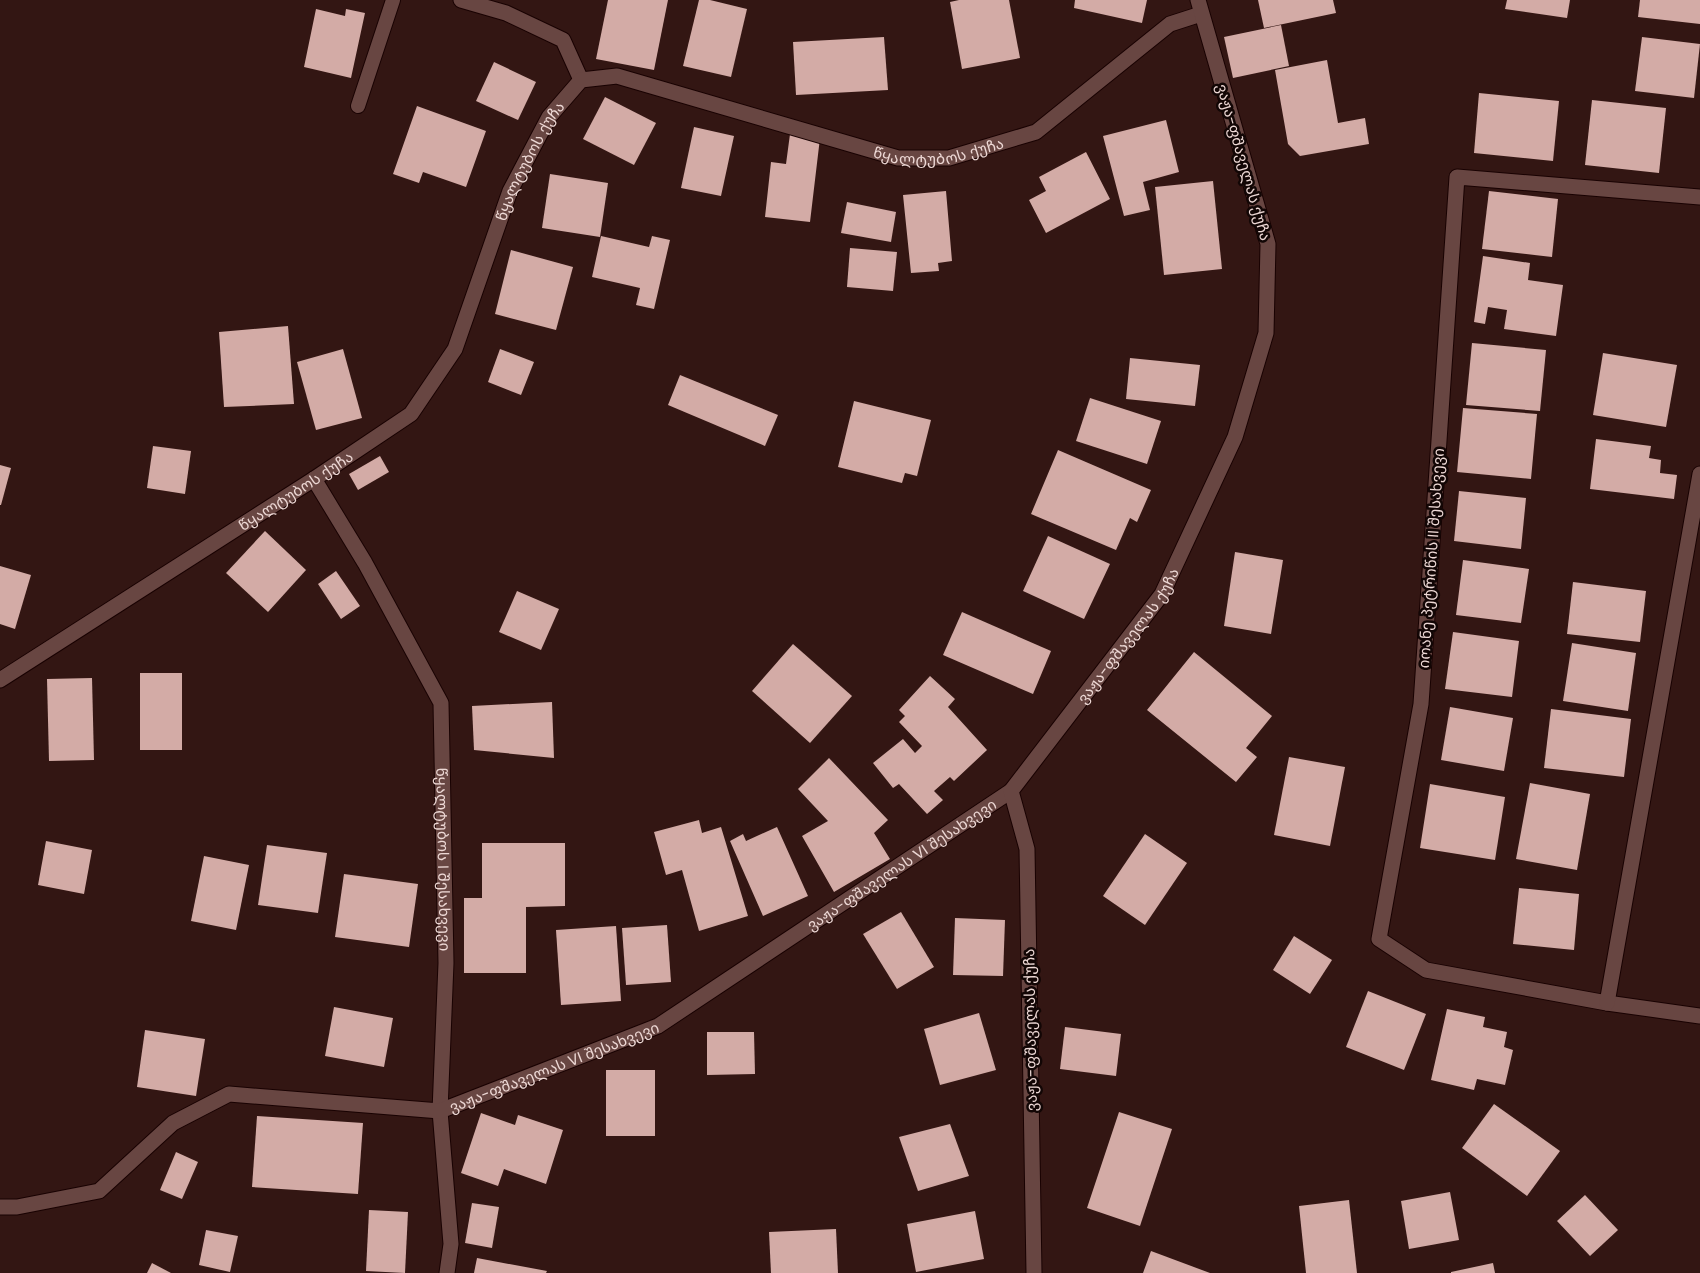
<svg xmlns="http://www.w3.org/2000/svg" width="1700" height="1273" font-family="Poppins,'Noto Sans Georgian',sans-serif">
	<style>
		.building { fill: #d3aba6 }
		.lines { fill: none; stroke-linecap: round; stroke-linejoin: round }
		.lane-casing { stroke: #190202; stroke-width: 16 }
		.street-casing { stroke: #190202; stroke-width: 17 }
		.lane { stroke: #684642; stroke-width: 14 }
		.street { stroke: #684642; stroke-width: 15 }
		.labels { text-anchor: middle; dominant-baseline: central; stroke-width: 5; stroke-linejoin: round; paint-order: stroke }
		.street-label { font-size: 15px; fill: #edd8d5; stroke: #120605 }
	</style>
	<rect width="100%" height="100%" fill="#331613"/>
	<g class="building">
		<polygon points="608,0 668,0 654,70 596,59"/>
		<polygon points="699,0 710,0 747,9 731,77 683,66"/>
		<polygon points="959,0 1009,0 1020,58 962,69 950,2"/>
		<polygon points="1075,0 1147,0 1142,23 1074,8"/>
		<polygon points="1258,0 1333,0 1336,13 1264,28"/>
		<polygon points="1507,0 1570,0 1567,18 1505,9"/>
		<polygon points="1640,0 1700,0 1700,24 1638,17"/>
		<polygon points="316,9 345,16 346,9 365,13 351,78 304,67"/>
		<polygon points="1281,25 1289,66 1233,78 1224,37"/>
		<polygon points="884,37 888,90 796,95 793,42"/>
		<polygon points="1642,37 1700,44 1694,98 1635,91"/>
		<polygon points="1327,60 1338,123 1365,118 1369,144 1300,156 1288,144 1275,70"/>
		<polygon points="494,62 536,82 518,120 476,101"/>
		<polygon points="1479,93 1559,101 1553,161 1474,153"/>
		<polygon points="605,97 656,123 634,165 583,139"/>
		<polygon points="1592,100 1666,108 1659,173 1585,165"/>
		<polygon points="417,106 486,131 466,187 423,172 419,183 393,174"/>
		<polygon points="1166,120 1179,172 1143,182 1150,210 1124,216 1103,136"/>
		<polygon points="694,127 734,136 721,196 681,188"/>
		<polygon points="790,134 820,138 810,222 765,217 771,162 786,164"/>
		<polygon points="1086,152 1110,199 1046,233 1029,200 1046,191 1039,177"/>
		<polygon points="550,174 608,183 600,237 542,228"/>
		<polygon points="1213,181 1222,269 1164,275 1155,187"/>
		<polygon points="946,191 952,261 938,263 939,271 911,273 903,195"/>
		<polygon points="1489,191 1558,199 1552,257 1482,249"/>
		<polygon points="847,202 896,212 891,242 841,233"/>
		<polygon points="601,236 649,247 652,236 670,240 654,309 636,305 640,288 592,277"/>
		<polygon points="850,248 897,252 893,291 847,287"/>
		<polygon points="511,250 573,267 556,330 495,314"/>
		<polygon points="1483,256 1530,263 1528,280 1563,285 1556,336 1504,329 1507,310 1488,307 1485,324 1474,322"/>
		<polygon points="288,326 294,404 224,407 219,332"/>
		<polygon points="1472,343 1546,350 1540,411 1466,405"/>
		<polygon points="343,349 362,418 316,430 297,362"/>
		<polygon points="500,349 534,362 521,395 488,382"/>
		<polygon points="1603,353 1677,365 1666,427 1593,415"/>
		<polygon points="1130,358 1200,365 1195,406 1126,399"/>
		<polygon points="680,375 778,415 765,446 668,405"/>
		<polygon points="1090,398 1161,421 1147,464 1076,441"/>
		<polygon points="854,401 931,420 917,476 905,473 902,483 838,467"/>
		<polygon points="1463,408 1537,414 1531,479 1457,472"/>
		<polygon points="1596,439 1651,446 1649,458 1661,460 1660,473 1677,475 1674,499 1590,489"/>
		<polygon points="153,446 191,451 185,494 147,488"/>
		<polygon points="1058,450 1151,490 1137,522 1130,518 1116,550 1031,514"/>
		<polygon points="380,456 389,472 358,490 349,474"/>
		<polygon points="0,465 11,468 1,505 0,505"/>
		<polygon points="1459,491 1526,498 1521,549 1454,541"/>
		<polygon points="265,531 306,570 268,612 226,573"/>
		<polygon points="1048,536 1110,564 1084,619 1023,591"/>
		<polygon points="1235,552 1283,560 1271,634 1224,626"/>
		<polygon points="1463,560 1529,569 1521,623 1456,615"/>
		<polygon points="0,566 31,575 15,629 0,624"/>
		<polygon points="336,571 360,606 341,619 318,584"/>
		<polygon points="1573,582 1646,591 1640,642 1567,634"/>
		<polygon points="517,591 559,609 541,650 499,632"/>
		<polygon points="962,612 1051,651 1033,694 943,655"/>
		<polygon points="1453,632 1519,641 1512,697 1445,689"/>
		<polygon points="1572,643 1636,653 1628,711 1563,701"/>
		<polygon points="793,644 852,696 810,743 752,691"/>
		<polygon points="1194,652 1272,716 1246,748 1257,757 1236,782 1147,710"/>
		<rect x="140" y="673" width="42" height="77"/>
		<polygon points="930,676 955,699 948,707 987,750 954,781 950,777 934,791 943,800 927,814 899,784 893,788 873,763 903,739 915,753 922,746 899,722 905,716 899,710"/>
		<polygon points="92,678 94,760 49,761 47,679"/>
		<polygon points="552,702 554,758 474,750 472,706"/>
		<polygon points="1450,707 1513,718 1504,771 1441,760"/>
		<polygon points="1551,709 1631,719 1624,777 1544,768"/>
		<polygon points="1289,757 1345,767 1330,846 1274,835"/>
		<polygon points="829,758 888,820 874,833 890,859 834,892 802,836 828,821 798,789"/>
		<polygon points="1530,783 1590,794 1577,870 1516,859"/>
		<polygon points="1430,784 1505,797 1495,860 1420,848"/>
		<polygon points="699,820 702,833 721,827 748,916 699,931 682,870 666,875 654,832"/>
		<polygon points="777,827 808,896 763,916 730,841 743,834 746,841"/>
		<polygon points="1145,834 1187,863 1145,925 1103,896"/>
		<polygon points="46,841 92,850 84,894 38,885"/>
		<polygon points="482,843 565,843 565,906 526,907 526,973 464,973 464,898 482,898"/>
		<polygon points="267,845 327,853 318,913 258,905"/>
		<polygon points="204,856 249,865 236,930 191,921"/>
		<polygon points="344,874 418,884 409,947 335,937"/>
		<polygon points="1519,888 1579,894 1574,950 1513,944"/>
		<polygon points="901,912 934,967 897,989 863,934"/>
		<polygon points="955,918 1005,920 1003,976 953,975"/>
		<polygon points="667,925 671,982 626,985 622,928"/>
		<polygon points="616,926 621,1001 561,1005 556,930"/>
		<polygon points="1294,936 1332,960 1310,994 1273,970"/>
		<polygon points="1368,991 1426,1014 1404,1070 1346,1047"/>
		<polygon points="334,1007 393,1018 384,1067 325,1056"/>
		<polygon points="1447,1009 1485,1017 1483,1027 1507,1032 1504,1047 1513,1050 1505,1085 1477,1079 1474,1090 1431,1080"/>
		<polygon points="979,1013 996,1070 940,1085 924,1029"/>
		<polygon points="1065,1027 1121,1034 1116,1076 1060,1069"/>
		<polygon points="145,1030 205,1039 196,1096 137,1087"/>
		<polygon points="707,1032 754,1032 755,1074 707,1075"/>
		<rect x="606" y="1070" width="49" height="66"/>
		<polygon points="1494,1104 1560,1151 1527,1196 1462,1148"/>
		<polygon points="1119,1112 1172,1129 1140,1226 1087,1208"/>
		<polygon points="481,1113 515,1125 518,1115 563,1130 546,1184 504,1169 498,1186 461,1173"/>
		<polygon points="257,1116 363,1123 358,1194 252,1187"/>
		<polygon points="950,1124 969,1176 918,1191 899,1137"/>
		<polygon points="176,1152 198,1162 182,1199 160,1190"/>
		<polygon points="1450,1192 1459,1240 1409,1249 1401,1201"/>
		<polygon points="1585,1195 1618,1230 1590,1256 1557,1221"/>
		<polygon points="1349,1200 1357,1273 1306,1273 1299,1206"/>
		<polygon points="472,1203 499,1207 492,1248 465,1243"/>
		<polygon points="369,1210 408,1212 405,1273 366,1271"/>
		<polygon points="975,1211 984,1259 916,1272 907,1224"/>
		<polygon points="836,1229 838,1273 771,1273 769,1232"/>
		<polygon points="206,1230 238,1236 230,1272 199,1265"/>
		<polygon points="1151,1251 1210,1273 1143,1273"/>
		<polygon points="477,1258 547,1271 546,1273 474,1273"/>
		<polygon points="152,1263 171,1273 147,1273"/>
		<polygon points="1493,1263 1495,1273 1451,1273 1451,1272"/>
	</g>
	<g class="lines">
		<defs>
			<polyline id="lane" points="358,106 393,0"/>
			<g id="street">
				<polyline points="461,0 506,13 563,40 581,80"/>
				<polyline points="1700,197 1457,177 1421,704 1379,939 1426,970 1607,1003 1700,1016"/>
				<path id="s1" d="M314,479L365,563L441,703L446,963L440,1111L451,1244L447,1273"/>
				<path id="s2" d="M0,680L314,479L411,414L455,349L510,191L549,117L581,80L617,76L898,158H949L1036,132L1170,24L1201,14"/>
				<polyline points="1607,1003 1700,474"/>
				<path id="s3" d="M0,1207H17L99,1191L173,1123L229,1094L440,1111L658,1026L1011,791"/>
				<path id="s4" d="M1034,1273L1027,849L1011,791L1162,594L1235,437L1266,333L1268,244L1198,0"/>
			</g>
		</defs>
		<use href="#lane" class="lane-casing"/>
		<use href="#street" class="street-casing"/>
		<use href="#lane" class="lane"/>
		<use href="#street" class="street"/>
	</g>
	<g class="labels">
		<g class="street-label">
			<text stroke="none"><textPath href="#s2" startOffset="1238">წყალტუბოს ქუჩა</textPath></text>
			<text stroke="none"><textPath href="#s2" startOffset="771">წყალტუბოს ქუჩა</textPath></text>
			<text transform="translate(1244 162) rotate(74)">ვაჟა-ფშაველას ქუჩა</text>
			<text stroke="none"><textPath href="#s2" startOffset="351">წყალტუბოს ქუჩა</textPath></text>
			<text transform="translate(1431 558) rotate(-86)">იოანე პეტრიწის II შესახვევი</text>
			<text stroke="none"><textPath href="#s4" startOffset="679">ვაჟა-ფშაველას ქუჩა</textPath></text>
			<text stroke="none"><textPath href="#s1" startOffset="414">წყალტუბოს I შესახვევი</textPath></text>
			<text stroke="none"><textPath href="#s3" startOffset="1002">ვაჟა-ფშაველას VI შესახვევი</textPath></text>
			<text transform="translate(1030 1030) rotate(-91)">ვაჟა-ფშაველას ქუჩა</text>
			<text stroke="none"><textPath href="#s3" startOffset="598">ვაჟა-ფშაველას VI შესახვევი</textPath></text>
		</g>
	</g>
</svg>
